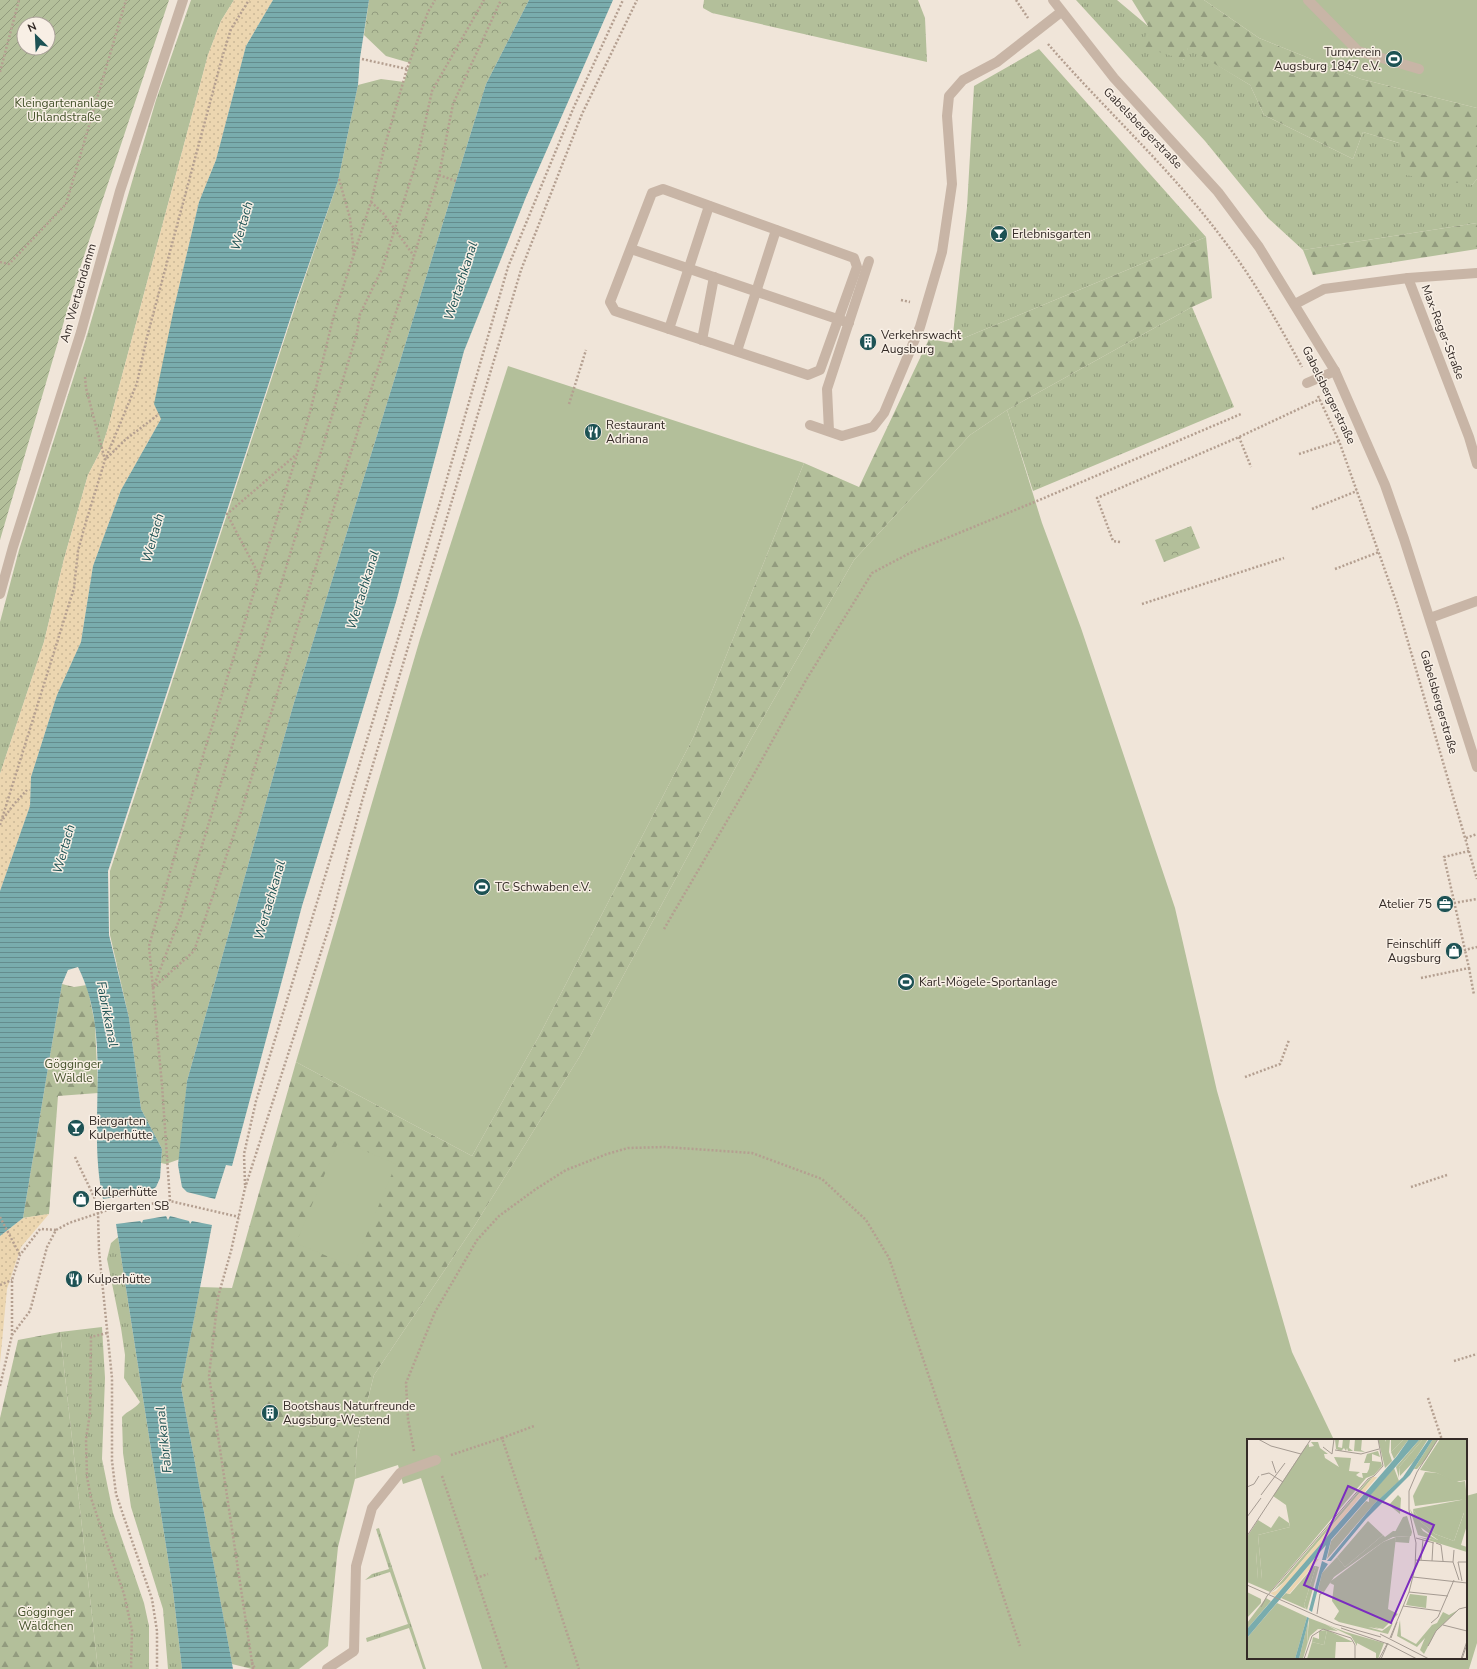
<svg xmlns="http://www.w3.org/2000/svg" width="1477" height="1669" font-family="'Nunito Sans',sans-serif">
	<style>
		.grass { fill: url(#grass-tufts) }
		.forest { fill: url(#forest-firs) }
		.sand { fill: url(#sand-dots) }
		.park { fill: url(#park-crowns) }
		.garden { fill: url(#garden-furrows); fill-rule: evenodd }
		.pitch { fill: #b3bf9a }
		.water { fill: url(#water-rules) }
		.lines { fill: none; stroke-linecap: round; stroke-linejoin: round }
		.path { stroke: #b49f90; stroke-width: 2.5; stroke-dasharray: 2 2; stroke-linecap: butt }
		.minor { stroke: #c8b5a6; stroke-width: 10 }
		.labels { text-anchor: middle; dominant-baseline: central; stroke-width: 3; stroke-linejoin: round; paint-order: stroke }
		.poi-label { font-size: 12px; fill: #342b27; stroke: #f8efe5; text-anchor: start }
		.park-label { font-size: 12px; fill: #45522b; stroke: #f8efe5 }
		.street-label { font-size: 12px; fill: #342b27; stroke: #f8efe5 }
		.water-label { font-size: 13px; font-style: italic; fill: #1d5254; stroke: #f8efe5 }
		.inset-road { fill: none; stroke: #a59b92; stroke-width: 1 }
		.view { fill: #7b2cbf; fill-opacity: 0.15; stroke: #7b2cbf; stroke-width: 2 }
		.inset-edge { fill: none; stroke: #342b27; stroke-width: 2 }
	</style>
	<defs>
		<pattern id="grass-tufts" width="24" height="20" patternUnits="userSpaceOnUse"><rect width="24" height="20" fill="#b3bf9a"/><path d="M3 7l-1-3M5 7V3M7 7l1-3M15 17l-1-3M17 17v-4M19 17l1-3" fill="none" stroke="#929b7e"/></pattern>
		<pattern id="forest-firs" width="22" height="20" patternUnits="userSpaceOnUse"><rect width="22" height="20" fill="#b3bf9a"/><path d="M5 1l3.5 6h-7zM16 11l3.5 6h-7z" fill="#929b7e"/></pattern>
		<pattern id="sand-dots" width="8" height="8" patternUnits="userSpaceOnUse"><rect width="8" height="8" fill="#ecd6b0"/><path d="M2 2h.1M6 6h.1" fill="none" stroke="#cbb897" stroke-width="1.8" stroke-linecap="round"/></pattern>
		<pattern id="park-crowns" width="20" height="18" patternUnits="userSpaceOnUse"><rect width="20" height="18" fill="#b3bf9a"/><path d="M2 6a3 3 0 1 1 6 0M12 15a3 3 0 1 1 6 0" fill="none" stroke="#929b7e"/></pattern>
		<pattern id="garden-furrows" width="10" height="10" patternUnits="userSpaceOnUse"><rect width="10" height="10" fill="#b3bf9a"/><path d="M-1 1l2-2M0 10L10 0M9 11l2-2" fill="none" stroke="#929b7e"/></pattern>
		<pattern id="water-rules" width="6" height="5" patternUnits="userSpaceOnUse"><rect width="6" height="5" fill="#79acad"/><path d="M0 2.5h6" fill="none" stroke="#648c8d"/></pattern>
	</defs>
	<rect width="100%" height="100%" fill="#f0e5d9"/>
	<g class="grass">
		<polygon points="191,0 234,0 221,21 208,55 108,428 101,450 88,475 64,559 44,642 0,774 0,622 19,550 87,335 156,100"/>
		<polygon points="704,0 918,0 925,18 927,62 712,13 703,8"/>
		<polygon points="1076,0 1117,0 1148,26 1184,60 1188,47 1250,85 1264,115 1353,159 1363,132 1399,143 1472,185 1477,179 1477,223 1303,250 1268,218 1205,141"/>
		<polygon points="1039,49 1206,237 952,343 967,207 974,86"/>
		<polygon points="1192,307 1234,407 1033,491 1007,410"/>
		<path d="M118,1237L173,1591L182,1669H168L163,1609L131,1507L123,1453L122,1417C127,1411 135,1409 140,1402L124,1378L125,1355L121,1328L107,1259L111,1243Z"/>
		<polygon points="102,1327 105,1378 102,1459 113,1513 144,1603 149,1626 149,1669 98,1669 60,1332"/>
		<polygon points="379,1528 426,1669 423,1669 409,1628 367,1642 366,1638 408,1624 390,1572 365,1580 372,1574 389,1569 376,1529"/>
	</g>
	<g class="forest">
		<polygon points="1132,0 1204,0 1259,38 1361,79 1477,108 1477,179 1472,185 1405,175 1399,143 1363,132 1353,159 1264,115 1250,85 1188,48 1185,60 1143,47 1148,26"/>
		<polygon points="1477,223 1477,249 1313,275 1303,250"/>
		<polygon points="1206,237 1212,298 1192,307 1007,410 970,435 854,560 751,739 580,1056 475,1225 374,1375 357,1442 355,1479 338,1547 328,1646 299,1669 252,1669 232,1664 181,1387 200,1287 232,1288 296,1062 472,1156 539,1036 693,738 804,463 859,487 929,339 952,343"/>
		<polygon points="62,984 74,987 87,985 95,1024 98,1093 58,1096 49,1214 23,1218"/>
		<polygon points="60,1332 98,1669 0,1669 0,1418 18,1340"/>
	</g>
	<g class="sand">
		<polygon points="234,0 273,0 246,46 216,160 199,202 174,308 161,419 121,490 93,566 81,642 57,695 31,777 30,806 0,891 0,774 44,642 64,559 88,475 101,450 108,428 208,55 221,21"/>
		<polygon points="49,1214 21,1247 7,1289 0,1363 0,1236 23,1218"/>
	</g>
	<g class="park">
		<polygon points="369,0 529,0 486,84 293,706 187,1081 180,1159 166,1164 161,1163 162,1149 141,1109 129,1018 110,935 110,871 297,301 338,181 358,85 381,79 404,82 410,63 386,56 364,35"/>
		<polygon points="1191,526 1200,548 1164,562 1155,540"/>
	</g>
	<path class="garden" d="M0,0H169L77,277L0,540ZM24,24H48V48H24Z"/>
	<g class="pitch">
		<polygon points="1204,0 1477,0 1477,108 1361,79 1259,38"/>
		<polygon points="508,366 804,463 693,738 539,1036 472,1156 296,1062 420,639"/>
		<polygon points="1007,410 1042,523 1081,628 1175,908 1217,1091 1292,1352 1334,1440 1248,1440 1248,1658 1466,1658 1466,1496 1477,1493 1477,1643 1469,1669 482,1669 421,1478 403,1484 398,1465 355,1479 357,1442 374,1375 475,1225 580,1056 751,739 854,560 970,435"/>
		<polygon points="339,1140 396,1164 353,1267 296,1243"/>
	</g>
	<g class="water">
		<path d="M273,0H369L360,58L358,85L338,181L296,301L108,871L109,935L129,1018L141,1109L162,1149L160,1178L156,1187L149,1192L103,1199C86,1124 114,1039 78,967L68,970L62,984L23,1218L0,1236V891L30,806L31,777L57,695L81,642L93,566L121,490L161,419L154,404L174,308L199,202L216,160L246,46Z"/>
		<polygon points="529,0 613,0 526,197 464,351 396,602 302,906 232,1166 226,1165 215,1199 187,1192 182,1187 178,1165 187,1081 293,706 486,84"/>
		<polygon points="166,1216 168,1220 170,1216 189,1221 190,1224 192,1221 212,1225 181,1387 233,1669 182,1669 173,1591 116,1224 140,1221 142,1223 143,1220"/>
	</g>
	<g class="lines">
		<g class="path">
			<polyline points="1016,0 1028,18"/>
			<path d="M1048,44C1105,110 1170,168 1222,238C1253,278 1278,323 1302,367"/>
			<polyline points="362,59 407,69"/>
			<polyline points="0,72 19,0"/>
			<polyline points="439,175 456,181"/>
			<polyline points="339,179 350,218 354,255"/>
			<polyline points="371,202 383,213 414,256"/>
			<polyline points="0,262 9,264 66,204 126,0"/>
			<polyline points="901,300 910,302"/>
			<polyline points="85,377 86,388 105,460"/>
			<polyline points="1318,396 1339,441 1397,604 1477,879"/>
			<polyline points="569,404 586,350"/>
			<polyline points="1239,437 1251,467"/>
			<polyline points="1299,454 1339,441"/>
			<polyline points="107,458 125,440 159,414"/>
			<polyline points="1312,509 1357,491"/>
			<polyline points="1120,542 1113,541 1097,498 1239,437 1320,399"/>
			<polyline points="1335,569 1379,552"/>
			<polyline points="259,575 227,514 297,454"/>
			<polyline points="1142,604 1284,558"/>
			<polyline points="3,819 14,804 27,790"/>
			<polyline points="0,825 74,588 78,551 85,525 105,460 137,383 147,337 222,58 231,29 249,0"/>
			<polyline points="1466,838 1477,834"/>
			<polyline points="1469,851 1444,857 1465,950 1477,947"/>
			<polyline points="1454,903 1477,899"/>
			<polyline points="664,929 745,790 806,680 872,573 910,553 1037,501 1241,414"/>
			<polyline points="1469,968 1474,995"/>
			<polyline points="1421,978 1469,968 1465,950"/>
			<polyline points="153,988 194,951 237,825 346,468 414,256 439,175 453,104 501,0"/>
			<polyline points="153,988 181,915 357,333 360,314 382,269 417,160 432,91 484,0"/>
			<polyline points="1245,1077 1280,1064 1289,1040"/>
			<polyline points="75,1157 95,1199 98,1213 99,1251 112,1378 112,1461 116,1494 152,1599 157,1631 157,1669"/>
			<polyline points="245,1185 244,1154 256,1101 441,499 508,267 573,109 623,0"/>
			<polyline points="1411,1187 1447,1175"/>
			<polyline points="170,1201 162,1085 149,946 205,749 309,416 334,315 371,202 385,145 407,69 428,12 435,0"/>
			<polyline points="0,1217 20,1255"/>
			<polyline points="0,1285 12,1280"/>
			<polyline points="107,1333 91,1337 90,1413 86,1439 87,1477 91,1498 124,1594 132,1630 131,1669"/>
			<polyline points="12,1335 12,1280 20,1255 40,1229 56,1230"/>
			<polyline points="1454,1361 1477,1354"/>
			<polyline points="0,1386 12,1335 30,1311 47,1247 56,1230 69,1223 108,1210 170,1201 239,1217"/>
			<polyline points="1428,1398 1442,1440"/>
			<polyline points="502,1438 534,1426"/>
			<polyline points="414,1451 408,1419 406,1383 435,1312 477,1240 499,1216 536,1189 566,1170 607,1154 628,1148 665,1147 752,1153 822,1179 866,1220 889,1258 1020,1646"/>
			<polyline points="451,1455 502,1438 579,1669"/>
			<polyline points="442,1476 507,1669"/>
			<polyline points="535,1559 543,1557"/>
			<polyline points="476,1578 488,1574"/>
			<polyline points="252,1662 255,1669"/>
			<polyline points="253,1669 209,1376 218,1297 231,1251 245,1188 331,921 362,801 521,270 582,114 637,0"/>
		</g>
		<g class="minor">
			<polyline points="1053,0 1114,78 1218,192 1259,247 1335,371 1385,485 1404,539 1477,767"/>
			<polyline points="1308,0 1358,51 1419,69"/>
			<polygon points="663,189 854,258 857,267 820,370 808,375 615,311 610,302 652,193"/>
			<polyline points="631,249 849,323"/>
			<polyline points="1408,278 1469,437 1477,464"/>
			<polyline points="1295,304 1324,289 1408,278 1477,273"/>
			<polyline points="669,329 709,206"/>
			<polyline points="702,340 714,277"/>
			<polyline points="737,351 776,230"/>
			<polyline points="1307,383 1335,371"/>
			<polyline points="810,425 842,436 873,427 884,413 920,327 942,252 952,184 947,116 949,96 963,80 997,62 1061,12"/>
			<polyline points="829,431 827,389 869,261"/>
			<polyline points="0,594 13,547 81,332 120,191 183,0"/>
			<polyline points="1430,618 1477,601"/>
			<polyline points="327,1669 354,1651 356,1566 372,1508 400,1473 436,1460"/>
		</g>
	</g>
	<defs>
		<symbol id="stadium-disc" viewBox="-11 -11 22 22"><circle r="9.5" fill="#1d5254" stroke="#f8efe5"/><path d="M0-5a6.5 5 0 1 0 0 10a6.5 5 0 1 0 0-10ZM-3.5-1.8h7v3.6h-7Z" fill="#fff"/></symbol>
		<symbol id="bar-disc" viewBox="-11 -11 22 22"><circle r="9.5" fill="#1d5254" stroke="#f8efe5"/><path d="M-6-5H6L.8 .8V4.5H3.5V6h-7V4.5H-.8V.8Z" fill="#fff"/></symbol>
		<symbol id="building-disc" viewBox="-11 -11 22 22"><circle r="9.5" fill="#1d5254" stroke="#f8efe5"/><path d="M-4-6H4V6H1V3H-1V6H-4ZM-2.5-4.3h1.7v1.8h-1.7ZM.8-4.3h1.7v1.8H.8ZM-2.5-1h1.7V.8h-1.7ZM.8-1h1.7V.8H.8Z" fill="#fff"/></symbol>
		<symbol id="restaurant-disc" viewBox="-11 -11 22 22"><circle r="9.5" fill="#1d5254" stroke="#f8efe5"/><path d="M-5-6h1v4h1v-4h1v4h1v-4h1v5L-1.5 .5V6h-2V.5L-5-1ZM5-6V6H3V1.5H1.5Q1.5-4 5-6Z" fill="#fff"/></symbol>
		<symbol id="office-disc" viewBox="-11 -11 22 22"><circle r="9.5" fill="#1d5254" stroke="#f8efe5"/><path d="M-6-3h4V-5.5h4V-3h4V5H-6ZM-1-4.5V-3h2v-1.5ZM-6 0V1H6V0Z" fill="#fff"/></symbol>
		<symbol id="shop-disc" viewBox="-11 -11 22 22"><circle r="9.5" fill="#1d5254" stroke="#f8efe5"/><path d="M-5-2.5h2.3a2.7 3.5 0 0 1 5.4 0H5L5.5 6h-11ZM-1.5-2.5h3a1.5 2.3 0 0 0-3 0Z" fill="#fff"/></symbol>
	</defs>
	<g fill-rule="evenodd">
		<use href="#stadium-disc" x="1384" y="49" width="20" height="20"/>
		<use href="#bar-disc" x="989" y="224" width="20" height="20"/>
		<use href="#building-disc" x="858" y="332" width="20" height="20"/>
		<use href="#restaurant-disc" x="583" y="422" width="20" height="20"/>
		<use href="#stadium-disc" x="472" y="877" width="20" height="20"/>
		<use href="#office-disc" x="1435" y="894" width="20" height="20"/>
		<use href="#shop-disc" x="1444" y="941" width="20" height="20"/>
		<use href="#stadium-disc" x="896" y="972" width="20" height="20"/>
		<use href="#bar-disc" x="66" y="1118" width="20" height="20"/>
		<use href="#shop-disc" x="71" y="1189" width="20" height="20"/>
		<use href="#restaurant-disc" x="64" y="1269" width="20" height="20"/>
		<use href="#building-disc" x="260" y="1403" width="20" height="20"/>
	</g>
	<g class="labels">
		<g class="poi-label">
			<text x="1381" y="52" text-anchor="end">Turnverein<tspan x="1381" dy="14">Augsburg 1847 e.V.</tspan></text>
			<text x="1012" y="234">Erlebnisgarten</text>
			<text x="881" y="335">Verkehrswacht<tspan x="881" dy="14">Augsburg</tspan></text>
			<text x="606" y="425">Restaurant<tspan x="606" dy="14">Adriana</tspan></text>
			<text x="495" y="887">TC Schwaben e.V.</text>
			<text x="1432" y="904" text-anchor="end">Atelier 75</text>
			<text x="1441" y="944" text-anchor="end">Feinschliff<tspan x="1441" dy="14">Augsburg</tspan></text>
			<text x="919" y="982">Karl-Mögele-Sportanlage</text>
			<text x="89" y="1121">Biergarten<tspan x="89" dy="14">Kulperhütte</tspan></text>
			<text x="94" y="1192">Kulperhütte<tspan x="94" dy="14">Biergarten SB</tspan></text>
			<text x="87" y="1279">Kulperhütte</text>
			<text x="283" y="1406">Bootshaus Naturfreunde<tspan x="283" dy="14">Augsburg-Westend</tspan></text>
		</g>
		<g class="park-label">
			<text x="64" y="103">Kleingartenanlage<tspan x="64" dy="14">Uhlandstraße</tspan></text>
			<text x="73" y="1064">Gögginger<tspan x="73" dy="14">Wäldle</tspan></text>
			<text x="46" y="1612">Gögginger<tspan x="46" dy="14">Wäldchen</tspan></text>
		</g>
		<g class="street-label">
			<text transform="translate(1143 128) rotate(46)">Gabelsbergerstraße</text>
			<text transform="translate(78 293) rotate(-74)">Am Wertachdamm</text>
			<text transform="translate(1443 332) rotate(69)">Max-Reger-Straße</text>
			<text transform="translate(1329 395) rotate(64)">Gabelsbergerstraße</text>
			<text transform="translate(1439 702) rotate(74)">Gabelsbergerstraße</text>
		</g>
		<g class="water-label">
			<text transform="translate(242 226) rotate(-74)">Wertach</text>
			<text transform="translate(461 281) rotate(-72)">Wertachkanal</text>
			<text transform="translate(153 538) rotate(-74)">Wertach</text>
			<text transform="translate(363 590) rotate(-73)">Wertachkanal</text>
			<text transform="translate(64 849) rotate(-74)">Wertach</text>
			<text transform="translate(270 900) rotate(-74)">Wertachkanal</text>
			<text transform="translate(107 1014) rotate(79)">Fabrikkanal</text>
			<text transform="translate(164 1440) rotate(-96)">Fabrikkanal</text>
		</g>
	</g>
	<g transform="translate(1247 1439)">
		<rect width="220" height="220" fill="#f0e5d9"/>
		<path d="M186,0H191L179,20L170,30H167ZM126,38L37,143L25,153L121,41ZM151,56L154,59L153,75L142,66ZM163,70L176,92L192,102L171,96ZM32,77L42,84L43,88L11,96L15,140L11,141L9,113H0V98L11,81L24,89ZM160,77L165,93H148L156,78ZM163,97L162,104L148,103L149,98ZM69,127L72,128L60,171L57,166ZM91,174L133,190L121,188L135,192L146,184L141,195L92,183L87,180ZM62,179L99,193L137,204L131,220H129V214L110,204V207L104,197L78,185L91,192L71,190L63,197L60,206ZM80,191L106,203H89L88,220H60L65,203L77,206Z" fill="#b3bf9a"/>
		<path d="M131,0H138L139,3V0H143L142,13L145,22L138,29ZM173,0H176L152,28V39L149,28ZM217,59L220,61V86L214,106L220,108V113L171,98L191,101L172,87L167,80L166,70L174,83L188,95L207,102L217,74L214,61ZM146,92L165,93L164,97L146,98L136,103L87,138L77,153L71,151L75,134L90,118L98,128L136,96L138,98ZM67,127H69L57,166L59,170L34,159L39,154L43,155ZM19,159L24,162L0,190V184ZM30,164L60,178L48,220H0V199ZM211,171L189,192L177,215L173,211L178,199L170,208L150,197L153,181L154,197L169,205L185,186L190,184L196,173L202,176ZM61,183L60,206L56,220H52Z" fill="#b3bf9a"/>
		<path d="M126,38H130L60,122L28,157L23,154L29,152L37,143ZM67,120H72L42,155L39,154Z" fill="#ecd6b0"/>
		<path d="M157,0H162L147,20L144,13ZM147,29L152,42L127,65L80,120L84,102L119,62L122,63V57Z" fill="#b3bf9a"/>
		<path d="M88,0L92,1L91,8L95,9L96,0H103L102,9L106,12H101L100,9L99,12L97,9L94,12L89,10ZM108,0H115L114,11L118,13L107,12ZM144,0H157L144,13ZM176,0H181L167,22L153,37L152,28ZM64,3H71L73,9L81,15H77L78,19L92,28L87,18L104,19L102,32L113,33L109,36L112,38L116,39L115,34H120L122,30L123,24H117L120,15L131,12L133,18L125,15V22L134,23L135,27L127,36L119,39L23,153L0,143V113H9L11,140H15L11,96L43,88L39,66L26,57L59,7L62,5V8L67,7ZM178,33L190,34L212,43L218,42L220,60L168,67L166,57ZM0,153L14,160V164L0,179ZM163,155L180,157L179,169L159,166Z" fill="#b3bf9a"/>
		<path d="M193,0H220V41L207,43L190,34L173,31ZM214,61L219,62L220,65L207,102L188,95L174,83L166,70ZM121,82L136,96L98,128L90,118ZM149,98L141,170L151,175L136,190L88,180L92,172L85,162L87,146L83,144L84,142L136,103ZM80,191L77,206L65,203L66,198L72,200V192Z" fill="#b3bf9a"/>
		<path d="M162,0H173L84,101L79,121H75L79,106L0,199V190L150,17ZM182,0H186L163,36L119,80L84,122H80L127,65L156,38ZM75,122L81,125L75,134L65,173L62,171ZM60,178L62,179L52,220H48Z" fill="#79acad"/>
		<path class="inset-road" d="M11,0L24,7L54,15M76,8L85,15L87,0M88,11L114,15L132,10M25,22L29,34M14,36L22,34L36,43M0,48L7,45L12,37M14,56L38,24M0,78L14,59M0,97L64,0M169,99L187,104M189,104L194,106L196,122M207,111L206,123L212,141M168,121L206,123M174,121L176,101M185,122L186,104M166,138L220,144M215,142L211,123H220M0,146L88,185L134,198M162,153L201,157M156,167L193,172M14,168L20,157L121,40L127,37L136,27L131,0M70,175L73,155L77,154M184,184L191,178L207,141M196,186L220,192M94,189L141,205L170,220M133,195L182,220M143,199L162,153L168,129L169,104L162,71V52L170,33L191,0M144,199L150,183M181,207L189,192L212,170L220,168M57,220L65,197L76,190L104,199L108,206V220M132,220L140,205M134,220L141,204M214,220L220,202M215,220L220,205"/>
		<path class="view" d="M101,47L187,86L144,184L57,146Z"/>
		<rect width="220" height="220" class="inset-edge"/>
	</g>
	<g transform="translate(36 36) rotate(336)"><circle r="19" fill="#f8efe5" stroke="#aaa199"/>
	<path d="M0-3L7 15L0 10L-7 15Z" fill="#1d5254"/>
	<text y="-6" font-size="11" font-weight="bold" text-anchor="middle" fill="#342b27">N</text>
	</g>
</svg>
